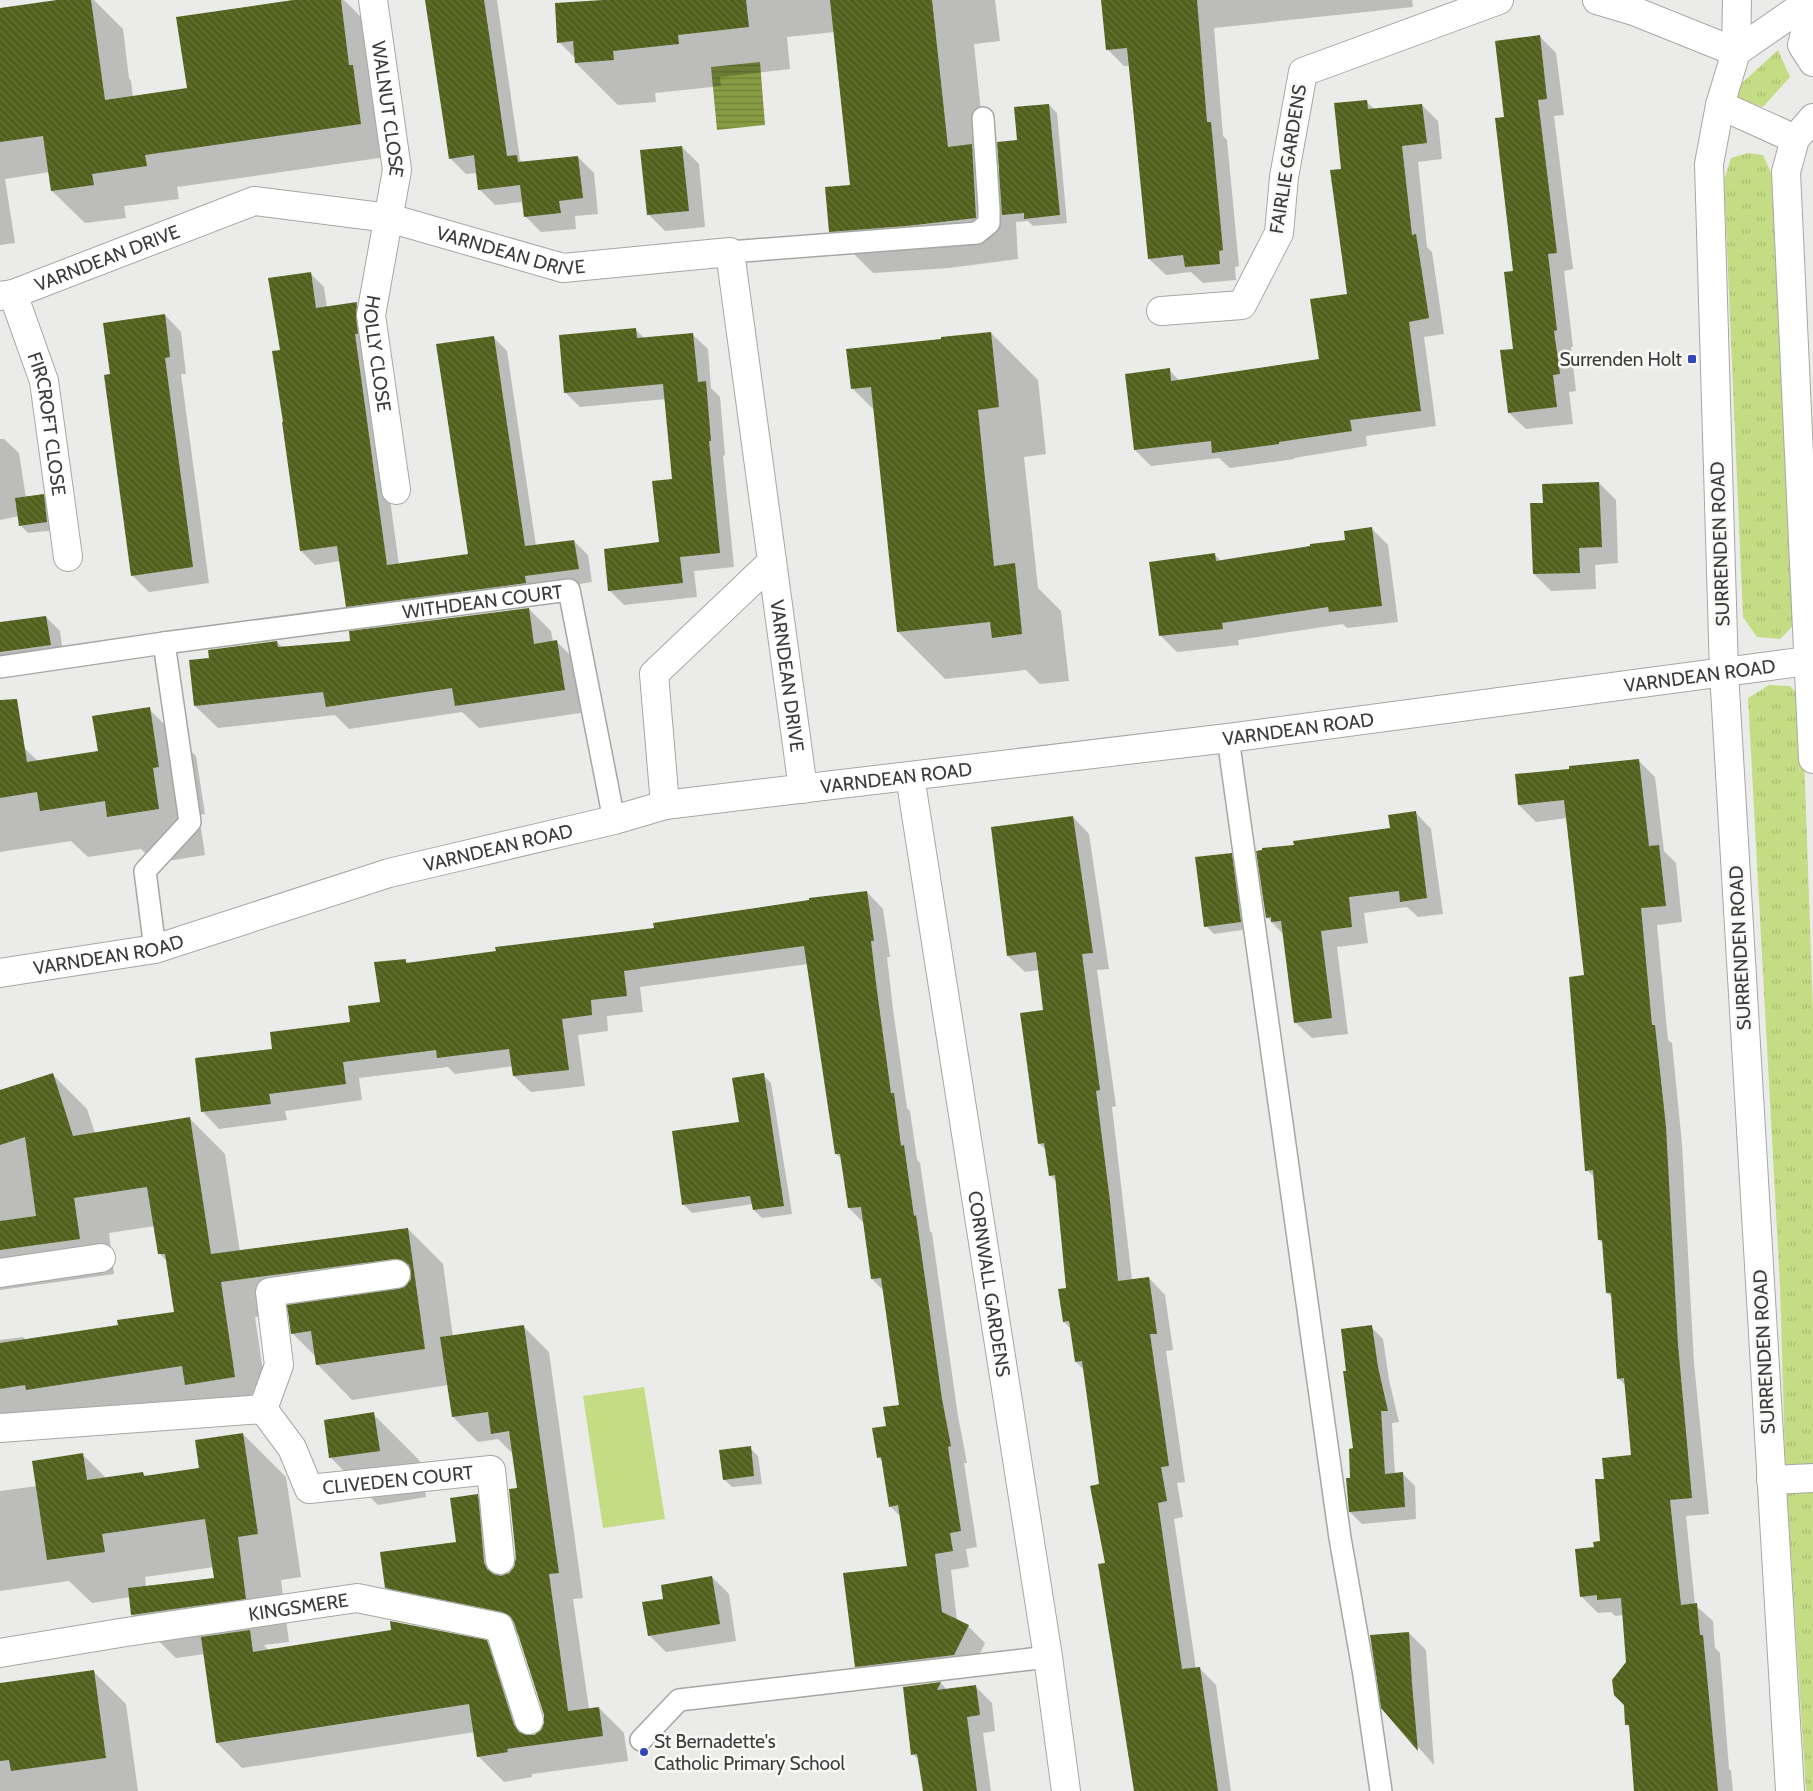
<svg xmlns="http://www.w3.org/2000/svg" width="1813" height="1791" font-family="Cabin,sans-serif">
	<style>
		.grass { fill: url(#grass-tufts) }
		.pitch { fill: #c4dc83 }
		.water { fill: url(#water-rules) }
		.shadow { fill: #0003; fill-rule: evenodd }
		.building { fill: url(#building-back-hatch) }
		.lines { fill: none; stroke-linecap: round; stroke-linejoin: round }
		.service-casing { stroke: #a6a7a4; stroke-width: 24 }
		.minor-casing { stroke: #a6a7a4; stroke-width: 30 }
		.tertiary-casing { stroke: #a6a7a4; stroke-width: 30 }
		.service { stroke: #fff; stroke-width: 21 }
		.minor { stroke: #fff; stroke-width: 28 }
		.tertiary { stroke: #fff; stroke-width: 28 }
		.poi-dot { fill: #3445b7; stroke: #f8f9f6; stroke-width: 2 }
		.labels { text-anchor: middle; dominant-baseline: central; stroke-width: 5; stroke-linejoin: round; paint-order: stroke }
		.street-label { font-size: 19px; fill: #3b3c3b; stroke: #f8f9f6 }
		.poi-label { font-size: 19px; fill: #3b3c3b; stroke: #f8f9f6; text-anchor: end }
	</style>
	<defs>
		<pattern id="grass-tufts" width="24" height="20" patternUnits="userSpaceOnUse" patternTransform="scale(1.25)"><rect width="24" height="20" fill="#c4dc83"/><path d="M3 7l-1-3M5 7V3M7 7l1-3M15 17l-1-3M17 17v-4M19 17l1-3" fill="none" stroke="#a9be72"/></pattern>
		<pattern id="water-rules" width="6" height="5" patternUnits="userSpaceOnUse" patternTransform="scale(1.25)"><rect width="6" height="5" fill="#879c43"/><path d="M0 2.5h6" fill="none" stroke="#708039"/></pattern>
		<pattern id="building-back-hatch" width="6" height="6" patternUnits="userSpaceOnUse" patternTransform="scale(1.25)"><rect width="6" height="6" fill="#51601b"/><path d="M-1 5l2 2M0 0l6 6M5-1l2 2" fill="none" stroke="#68743d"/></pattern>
	</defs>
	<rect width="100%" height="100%" fill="#ebece9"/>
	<g class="grass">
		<polygon points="1778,50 1790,77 1763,107 1729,95"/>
		<polygon points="1748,153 1763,155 1772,175 1794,625 1780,639 1757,637 1743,617 1724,180 1731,158"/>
		<polygon points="1769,685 1790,686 1802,699 1813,1011 1813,1791 1806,1791 1785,1460 1780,1286 1748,698"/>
	</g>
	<polygon class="pitch" points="644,1387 665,1519 603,1528 583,1396"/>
	<polygon class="water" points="760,62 765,125 717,130 711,67"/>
	<g class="shadow">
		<polygon points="66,0 94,0 123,29 129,78 131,81 133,98 188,90 306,0 344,0 372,28 393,156 177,187 179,199 124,206 126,218 85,223 52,191 50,172 5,179 15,243 0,245 0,93"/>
		<polygon points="426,0 497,0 520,160 524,163 578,157 594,173 598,214 575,216 576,229 541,232 525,216 523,202 495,205 479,189 478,173 466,174 450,158"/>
		<polygon points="621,0 995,0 1000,41 974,44 986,160 1000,174 1018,141 1049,105 1057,113 1067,223 1033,226 1028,221 1016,222 1018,259 949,268 873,273 831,231 851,186 835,32 787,37 790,69 720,77 721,86 655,93 656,102 618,105 576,63 576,59 559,42"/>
		<polygon points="1120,0 1412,0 1413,7 1214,28 1223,136 1227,140 1239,266 1235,267 1236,280 1203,283 1191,272 1166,275 1149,259 1130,66 1124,66 1107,49"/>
		<polygon points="1539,36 1556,53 1564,115 1554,116 1573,269 1564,271 1573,347 1571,347 1576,391 1569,392 1573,424 1526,429 1509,413 1514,350 1515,272 1505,118"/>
		<polygon points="1366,101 1375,110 1422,105 1438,121 1442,159 1418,162 1427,247 1432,252 1444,334 1424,337 1436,426 1366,436 1367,446 1294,458 1294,459 1230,468 1219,458 1151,466 1135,450 1126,375 1169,370 1180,381 1320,360 1348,295 1343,170"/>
		<polygon points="682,147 699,164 705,227 665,231 648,214"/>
		<polygon points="310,273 324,287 327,308 356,304 370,317 369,348 399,565 469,555 493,337 507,351 536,546 574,541 588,555 592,582 361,620 347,606 340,561 315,565 301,551 281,351"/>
		<polygon points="165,315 181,332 186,374 181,374 209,583 149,592 132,575 112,375"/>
		<polygon points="636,330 645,339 693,335 708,349 711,388 720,397 725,455 723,456 734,567 694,571 697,597 624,605 609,590 660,544 673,480 666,399 580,407 565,392"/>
		<polygon points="991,333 1038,380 1046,454 1024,457 1038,588 1061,611 1069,681 1040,684 1026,670 945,679 898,632 875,411 852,388"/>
		<polygon points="0,439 4,439 19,453 26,498 43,496 51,504 55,530 28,533 20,525 19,516 0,520"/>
		<polygon points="1599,483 1616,500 1618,563 1595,565 1596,589 1551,591 1534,574 1544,505"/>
		<polygon points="1371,528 1388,545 1398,622 1347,628 1343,624 1238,640 1239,645 1177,652 1160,635 1215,555 1221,561 1346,541"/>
		<polygon points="529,609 551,631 553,642 557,642 579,664 587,712 479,728 462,712 349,729 335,715 218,728 195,706 190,661 210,659 277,642 283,648 352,642"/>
		<polygon points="46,617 60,631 64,659 0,668 0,623"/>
		<polygon points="149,709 196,756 205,814 199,815 205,855 155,863 141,849 88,857 71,841 0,852 0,751 24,748 38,761 99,752"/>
		<polygon points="1638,760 1655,777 1664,851 1676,863 1682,922 1657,925 1668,1040 1672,1043 1682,1144 1694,1363 1709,1514 1686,1516 1695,1605 1713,1621 1715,1648 1720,1653 1729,1769 1731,1771 1733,1791 1635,1791 1631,1729 1627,1725 1628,1662 1624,1615 1615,1616 1611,1612 1598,1613 1581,1596 1595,1548 1601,1542 1606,1480 1632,1456 1626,1386 1619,1379 1613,1298 1607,1293 1604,1244 1599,1240 1595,1178 1587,1170 1586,977 1567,818 1536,822 1519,805 1516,775 1570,770"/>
		<polygon points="1415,812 1431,829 1443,914 1418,917 1407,907 1364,913 1368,943 1337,947 1348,1034 1312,1038 1295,1022 1283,934 1267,917 1295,846 1391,830"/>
		<polygon points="1073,817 1089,834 1109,969 1097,970 1116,1106 1112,1107 1132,1280 1149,1278 1165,1295 1173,1350 1166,1351 1185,1482 1177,1483 1183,1517 1174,1519 1196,1669 1199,1668 1216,1685 1231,1791 1136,1791 1106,1564 1100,1485 1084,1370 1076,1362 1071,1329 1064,1322 1067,1289 1057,1182 1050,1175 1047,1151 1039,1143 1044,1011 1039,970 1025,972 1008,956"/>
		<polygon points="1231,855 1239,863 1249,929 1214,934 1206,926"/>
		<polygon points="867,892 883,909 890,957 887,957 893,1009 907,1108 910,1111 917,1159 920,1163 930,1231 932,1233 958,1416 967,1463 964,1463 977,1547 966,1549 969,1567 951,1570 957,1621 968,1626 985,1643 971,1672 873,1683 856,1666 908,1567 901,1517 890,1506 883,1462 878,1457 887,1427 900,1406 884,1291 872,1279 864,1223 849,1208 842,1159 836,1154 808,964 640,987 643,1012 607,1016 608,1031 578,1035 585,1086 531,1092 514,1076 513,1066 455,1074 448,1067 359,1078 362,1100 285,1111 287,1120 219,1129 203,1112 196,1059 273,1050 352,1023 381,1003 405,960 409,964 655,929"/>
		<path d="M52,1074L87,1109L95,1133L190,1119L225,1154L240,1252L408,1229L443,1264L453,1337L524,1327L549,1352L583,1598L573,1599L589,1709L599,1708L624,1733L628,1761L532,1774V1777L504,1782L478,1756L475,1732L242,1768L217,1743L205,1654L176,1658L132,1615L130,1597L92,1603L69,1581L0,1591V1491L37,1486L82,1454L107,1479L143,1473L146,1477L200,1469L243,1434L286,1477L301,1577L281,1580L289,1642L264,1645L269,1651L486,1642L512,1667L534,1736L542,1731L546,1723L545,1715L519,1634L412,1613L386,1587L458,1543L477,1495L502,1520L508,1576L515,1567L519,1489L514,1455L498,1439L478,1442L453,1417L448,1385L352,1400L317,1364L316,1357L292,1333L289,1312L255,1317L269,1412L0,1429V1340L23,1337L26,1340L120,1326L175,1314L168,1262L160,1254L155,1226L109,1233L114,1274L0,1290V1091ZM214,1567L216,1579L146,1587L145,1577Z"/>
		<polygon points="763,1075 771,1083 792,1214 762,1218 754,1210 753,1204 692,1213 684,1205 740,1123"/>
		<polygon points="1371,1327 1383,1339 1389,1380 1399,1422 1392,1423 1395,1474 1403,1474 1415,1486 1416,1519 1362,1524 1350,1512 1354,1450 1347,1372"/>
		<polygon points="373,1414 420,1461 426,1497 378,1505 331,1458"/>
		<polygon points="750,1448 758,1456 762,1484 732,1487 724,1479"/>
		<polygon points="712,1577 729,1594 736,1641 666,1652 649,1635 664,1600"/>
		<polygon points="1409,1633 1426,1650 1434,1765 1383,1707"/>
		<polygon points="93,1671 126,1704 138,1791 0,1791 0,1684"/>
		<polygon points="941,1683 947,1690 975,1686 992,1703 995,1731 983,1733 991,1791 924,1791 920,1761 913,1754 904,1688"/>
	</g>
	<g class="building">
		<polygon points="57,0 91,0 105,100 187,88 176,17 293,0 341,0 349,65 353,65 361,124 145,155 147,166 92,174 94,185 51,191 43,136 0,142 0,8"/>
		<polygon points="425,0 484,0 507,156 517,155 518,162 578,156 583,198 559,201 561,213 524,217 520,185 478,190 474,155 449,159"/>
		<polygon points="603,0 746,0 749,27 678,35 679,44 613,51 614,60 575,63 573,41 557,43 555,3"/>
		<polygon points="830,0 932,0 948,147 972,144 976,218 906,226 829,232 825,187 850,185"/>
		<polygon points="1101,0 1197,0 1207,122 1211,122 1223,250 1219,251 1220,264 1185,267 1183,255 1148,259 1127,48 1106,50"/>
		<polygon points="1540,35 1547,99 1538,100 1557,253 1548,254 1557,330 1554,331 1560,374 1553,375 1557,407 1508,413 1500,350 1513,349 1504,272 1513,271 1495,118 1504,117 1495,41"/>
		<polygon points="1367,100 1368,109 1422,104 1427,143 1402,146 1412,235 1416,234 1429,318 1409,322 1421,411 1350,420 1352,431 1279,442 1279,444 1212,453 1211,441 1134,450 1125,374 1170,368 1171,381 1319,359 1310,299 1347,294 1330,170 1341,169 1334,103"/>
		<polygon points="1049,104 1060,215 1024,219 1024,213 1002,215 997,142 1017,140 1014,107"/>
		<polygon points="682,146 689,211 647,215 640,150"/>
		<polygon points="311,272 316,308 357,302 356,317 358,334 355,334 387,565 468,554 436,344 494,336 525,546 574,540 579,569 525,576 526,583 346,607 337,546 300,551 282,422 283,422 272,351 280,350 268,278"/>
		<polygon points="165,314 170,357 165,358 193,567 131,576 104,375 110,374 103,323"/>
		<polygon points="636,328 637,338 693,333 698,382 706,381 711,441 709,441 720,553 680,557 683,583 608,591 604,549 659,542 652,481 672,479 663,384 564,393 559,335"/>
		<polygon points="991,332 999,407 978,410 994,566 1015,563 1022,634 992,638 990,622 897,632 871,387 851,389 846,349 941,339 941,337"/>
		<polygon points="1599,482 1602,547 1579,548 1580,573 1533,574 1530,503 1543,503 1542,484"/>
		<polygon points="44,494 47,522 19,526 15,498"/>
		<polygon points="1372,527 1382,606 1329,612 1328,607 1222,623 1223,629 1159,636 1149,562 1215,553 1216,561 1310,546 1310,544 1345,540 1344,531"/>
		<polygon points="529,608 534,644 557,640 565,690 455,706 452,688 326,707 323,692 194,706 189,660 209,658 208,650 277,641 278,647 350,641 349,631"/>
		<polygon points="46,616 51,645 0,652 0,622"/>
		<polygon points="17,699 27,762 98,751 92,716 150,707 159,767 153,768 159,809 107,817 105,801 40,811 37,792 0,798 0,700"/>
		<polygon points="1639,759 1649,846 1659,845 1666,906 1641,908 1652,1025 1655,1025 1666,1127 1678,1345 1692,1498 1670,1500 1681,1605 1697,1603 1700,1635 1703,1635 1718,1791 1634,1791 1629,1725 1625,1725 1624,1705 1614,1695 1612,1680 1626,1662 1621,1598 1597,1600 1597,1595 1580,1597 1575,1549 1594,1547 1593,1542 1600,1541 1595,1479 1604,1479 1602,1458 1631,1455 1624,1378 1617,1379 1611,1293 1606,1293 1602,1240 1598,1240 1593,1170 1585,1171 1569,977 1584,975 1564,800 1518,805 1515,774 1569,769 1569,766"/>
		<polygon points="1416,811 1427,898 1400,902 1399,891 1349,897 1352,927 1321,931 1332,1018 1294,1023 1281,921 1271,922 1271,917 1266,918 1256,851 1262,850 1262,848 1294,845 1293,841 1390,828 1388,815"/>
		<polygon points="1073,816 1093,953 1082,954 1100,1090 1096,1091 1110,1201 1118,1281 1149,1277 1157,1334 1150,1334 1169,1466 1161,1467 1167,1501 1158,1503 1182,1669 1200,1667 1218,1791 1134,1791 1098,1564 1105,1563 1090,1486 1099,1484 1082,1361 1075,1362 1069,1321 1063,1322 1058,1289 1066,1288 1055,1175 1049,1176 1044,1143 1038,1144 1020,1013 1043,1010 1036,952 1007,956 991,827"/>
		<polygon points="1232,853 1241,922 1204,927 1195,857"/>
		<polygon points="867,891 874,941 871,941 877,991 891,1093 894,1093 901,1146 904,1145 914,1216 916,1215 942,1399 951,1446 948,1447 961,1531 950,1533 953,1551 935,1554 942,1612 969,1625 954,1655 855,1667 843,1573 907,1566 898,1505 889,1507 881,1457 877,1458 872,1428 886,1426 883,1407 899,1405 881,1278 871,1279 861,1207 848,1208 840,1154 835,1154 804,946 624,971 627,996 591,1000 592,1015 562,1019 569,1070 513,1076 509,1049 437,1058 436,1050 343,1062 346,1084 269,1094 271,1104 201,1112 195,1058 272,1049 270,1032 350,1022 348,1006 380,1002 374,962 406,959 406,963 496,951 495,947 654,928 653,923 809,900 809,898"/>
		<polygon points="53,1073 73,1136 190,1117 211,1254 408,1228 425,1349 316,1365 311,1331 291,1334 287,1305 398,1289 405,1287 411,1279 411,1271 409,1265 402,1260 394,1259 221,1282 235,1377 185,1385 182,1366 26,1390 25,1385 0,1389 0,1343 118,1325 117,1320 174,1312 165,1254 158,1254 147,1187 74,1198 80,1239 0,1250 0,1221 36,1216 25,1137 0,1145 0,1090"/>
		<polygon points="764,1073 784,1206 753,1210 750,1196 682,1205 672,1131 739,1122 732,1078"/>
		<polygon points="524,1325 559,1573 549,1574 568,1711 599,1707 603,1736 507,1749 508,1752 477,1757 469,1704 216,1743 201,1637 250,1630 253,1652 391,1630 390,1621 487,1640 514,1725 519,1732 526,1735 534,1735 541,1730 544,1723 544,1715 514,1622 510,1616 502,1612 385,1588 380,1552 456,1542 450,1498 478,1494 484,1562 487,1569 493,1574 501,1576 509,1573 514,1567 516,1558 509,1489 517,1488 509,1431 491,1434 488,1412 452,1417 440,1337"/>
		<polygon points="1372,1325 1378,1367 1388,1411 1381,1411 1385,1474 1403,1472 1405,1507 1349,1512 1346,1478 1350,1478 1349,1449 1353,1448 1343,1371 1346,1371 1341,1329"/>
		<polygon points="374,1412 380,1451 329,1458 324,1420"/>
		<polygon points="243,1433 258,1534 238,1537 246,1599 131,1615 128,1588 214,1578 205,1519 102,1534 105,1552 47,1560 32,1461 83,1453 87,1480 143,1472 144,1476 199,1468 195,1440"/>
		<polygon points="751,1446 754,1476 723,1480 719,1450"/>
		<polygon points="712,1576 720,1624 648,1636 642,1602 663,1599 661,1585"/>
		<polygon points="1409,1632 1412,1684 1418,1751 1381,1708 1370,1635"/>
		<polygon points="94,1670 106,1758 11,1771 9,1760 0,1761 0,1683"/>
		<polygon points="941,1682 937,1690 976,1685 980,1715 967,1717 977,1791 923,1791 917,1754 911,1755 903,1687"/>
	</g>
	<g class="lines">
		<defs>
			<g id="service">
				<polyline points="730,252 977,233 989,223 989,208 983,118"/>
				<path id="s1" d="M164,643L569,590L614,820"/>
				<polyline points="0,667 164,643 190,822 145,871 155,949"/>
				<polyline points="1228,738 1340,1538 1364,1675 1381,1791"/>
				<polyline points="641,1740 679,1700 1048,1657"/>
			</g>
			<g id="minor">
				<path id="s2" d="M373,0L397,170L371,315L396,490"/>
				<polyline points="1597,0 1634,11 1736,52 1737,0"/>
				<path id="s3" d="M13,294L44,381L68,557"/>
				<path id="s4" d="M0,296L13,294L254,201L389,218L563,268L730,252L803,789"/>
				<polyline points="1161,311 1242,305 1279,233 1284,177 1303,72 1499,0"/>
				<path id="s5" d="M910,776L1048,1657L1066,1791"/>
				<polyline points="665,805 654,674 772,562"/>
				<path id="s6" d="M0,973L155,949L389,873L614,820L665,805L1228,738L1808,661"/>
				<polyline points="0,1273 101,1258"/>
				<polyline points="263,1409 279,1365 270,1292 396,1274"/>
				<path id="s7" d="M0,1428L263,1409L292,1448L309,1489L491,1470L500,1560"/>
				<path id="s8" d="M0,1653L126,1632L357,1598L499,1627L529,1720"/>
			</g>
			<g id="tertiary">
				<polyline points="1813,1 1802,45 1813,62"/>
				<polyline points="1720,105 1795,139"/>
				<polyline points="1813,118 1795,139 1786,172 1813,759"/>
				<polyline points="1771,1480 1813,1478"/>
				<polyline points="1790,1791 1724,672 1709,164 1720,105 1736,52 1811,0"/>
			</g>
		</defs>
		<use href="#service" class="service-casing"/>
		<use href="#minor" class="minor-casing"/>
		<use href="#tertiary" class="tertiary-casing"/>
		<use href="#service" class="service"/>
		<use href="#minor" class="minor"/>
		<use href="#tertiary" class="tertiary"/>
	</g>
	<g class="poi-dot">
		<rect x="1687" y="354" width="10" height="10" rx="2.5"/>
		<circle cx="644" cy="1752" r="5"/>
	</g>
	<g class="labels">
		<g class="street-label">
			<text stroke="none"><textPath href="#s2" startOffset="110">WALNUT CLOSE</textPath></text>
			<text transform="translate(1288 159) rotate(-81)">FAIRLIE GARDENS</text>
			<text stroke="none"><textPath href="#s4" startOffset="534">VARNDEAN DRIVE</textPath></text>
			<text stroke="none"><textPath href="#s4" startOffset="114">VARNDEAN DRIVE</textPath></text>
			<text stroke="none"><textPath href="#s2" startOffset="358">HOLLY CLOSE</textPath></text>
			<text stroke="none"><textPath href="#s3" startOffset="135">FIRCROFT CLOSE</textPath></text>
			<text transform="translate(1720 544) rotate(-92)">SURRENDEN ROAD</text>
			<text stroke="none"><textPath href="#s1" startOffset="321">WITHDEAN COURT</textPath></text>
			<text stroke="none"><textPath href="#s4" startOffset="1184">VARNDEAN DRIVE</textPath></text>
			<text stroke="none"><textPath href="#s6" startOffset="1730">VARNDEAN ROAD</textPath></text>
			<text stroke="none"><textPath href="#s6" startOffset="1325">VARNDEAN ROAD</textPath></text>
			<text stroke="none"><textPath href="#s6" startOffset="920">VARNDEAN ROAD</textPath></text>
			<text stroke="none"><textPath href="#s6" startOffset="515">VARNDEAN ROAD</textPath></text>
			<text transform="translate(1740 948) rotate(-93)">SURRENDEN ROAD</text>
			<text stroke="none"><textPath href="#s6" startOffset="110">VARNDEAN ROAD</textPath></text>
			<text stroke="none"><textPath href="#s5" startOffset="514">CORNWALL GARDENS</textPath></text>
			<text transform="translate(1764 1352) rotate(-93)">SURRENDEN ROAD</text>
			<text stroke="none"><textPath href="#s7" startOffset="446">CLIVEDEN COURT</textPath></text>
			<text stroke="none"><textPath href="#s8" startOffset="302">KINGSMERE</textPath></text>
		</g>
		<g class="poi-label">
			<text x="1682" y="359">Surrenden Holt</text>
			<text x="654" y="1741" text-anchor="start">St Bernadette's<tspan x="654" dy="22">Catholic Primary School</tspan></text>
		</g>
	</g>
</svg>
